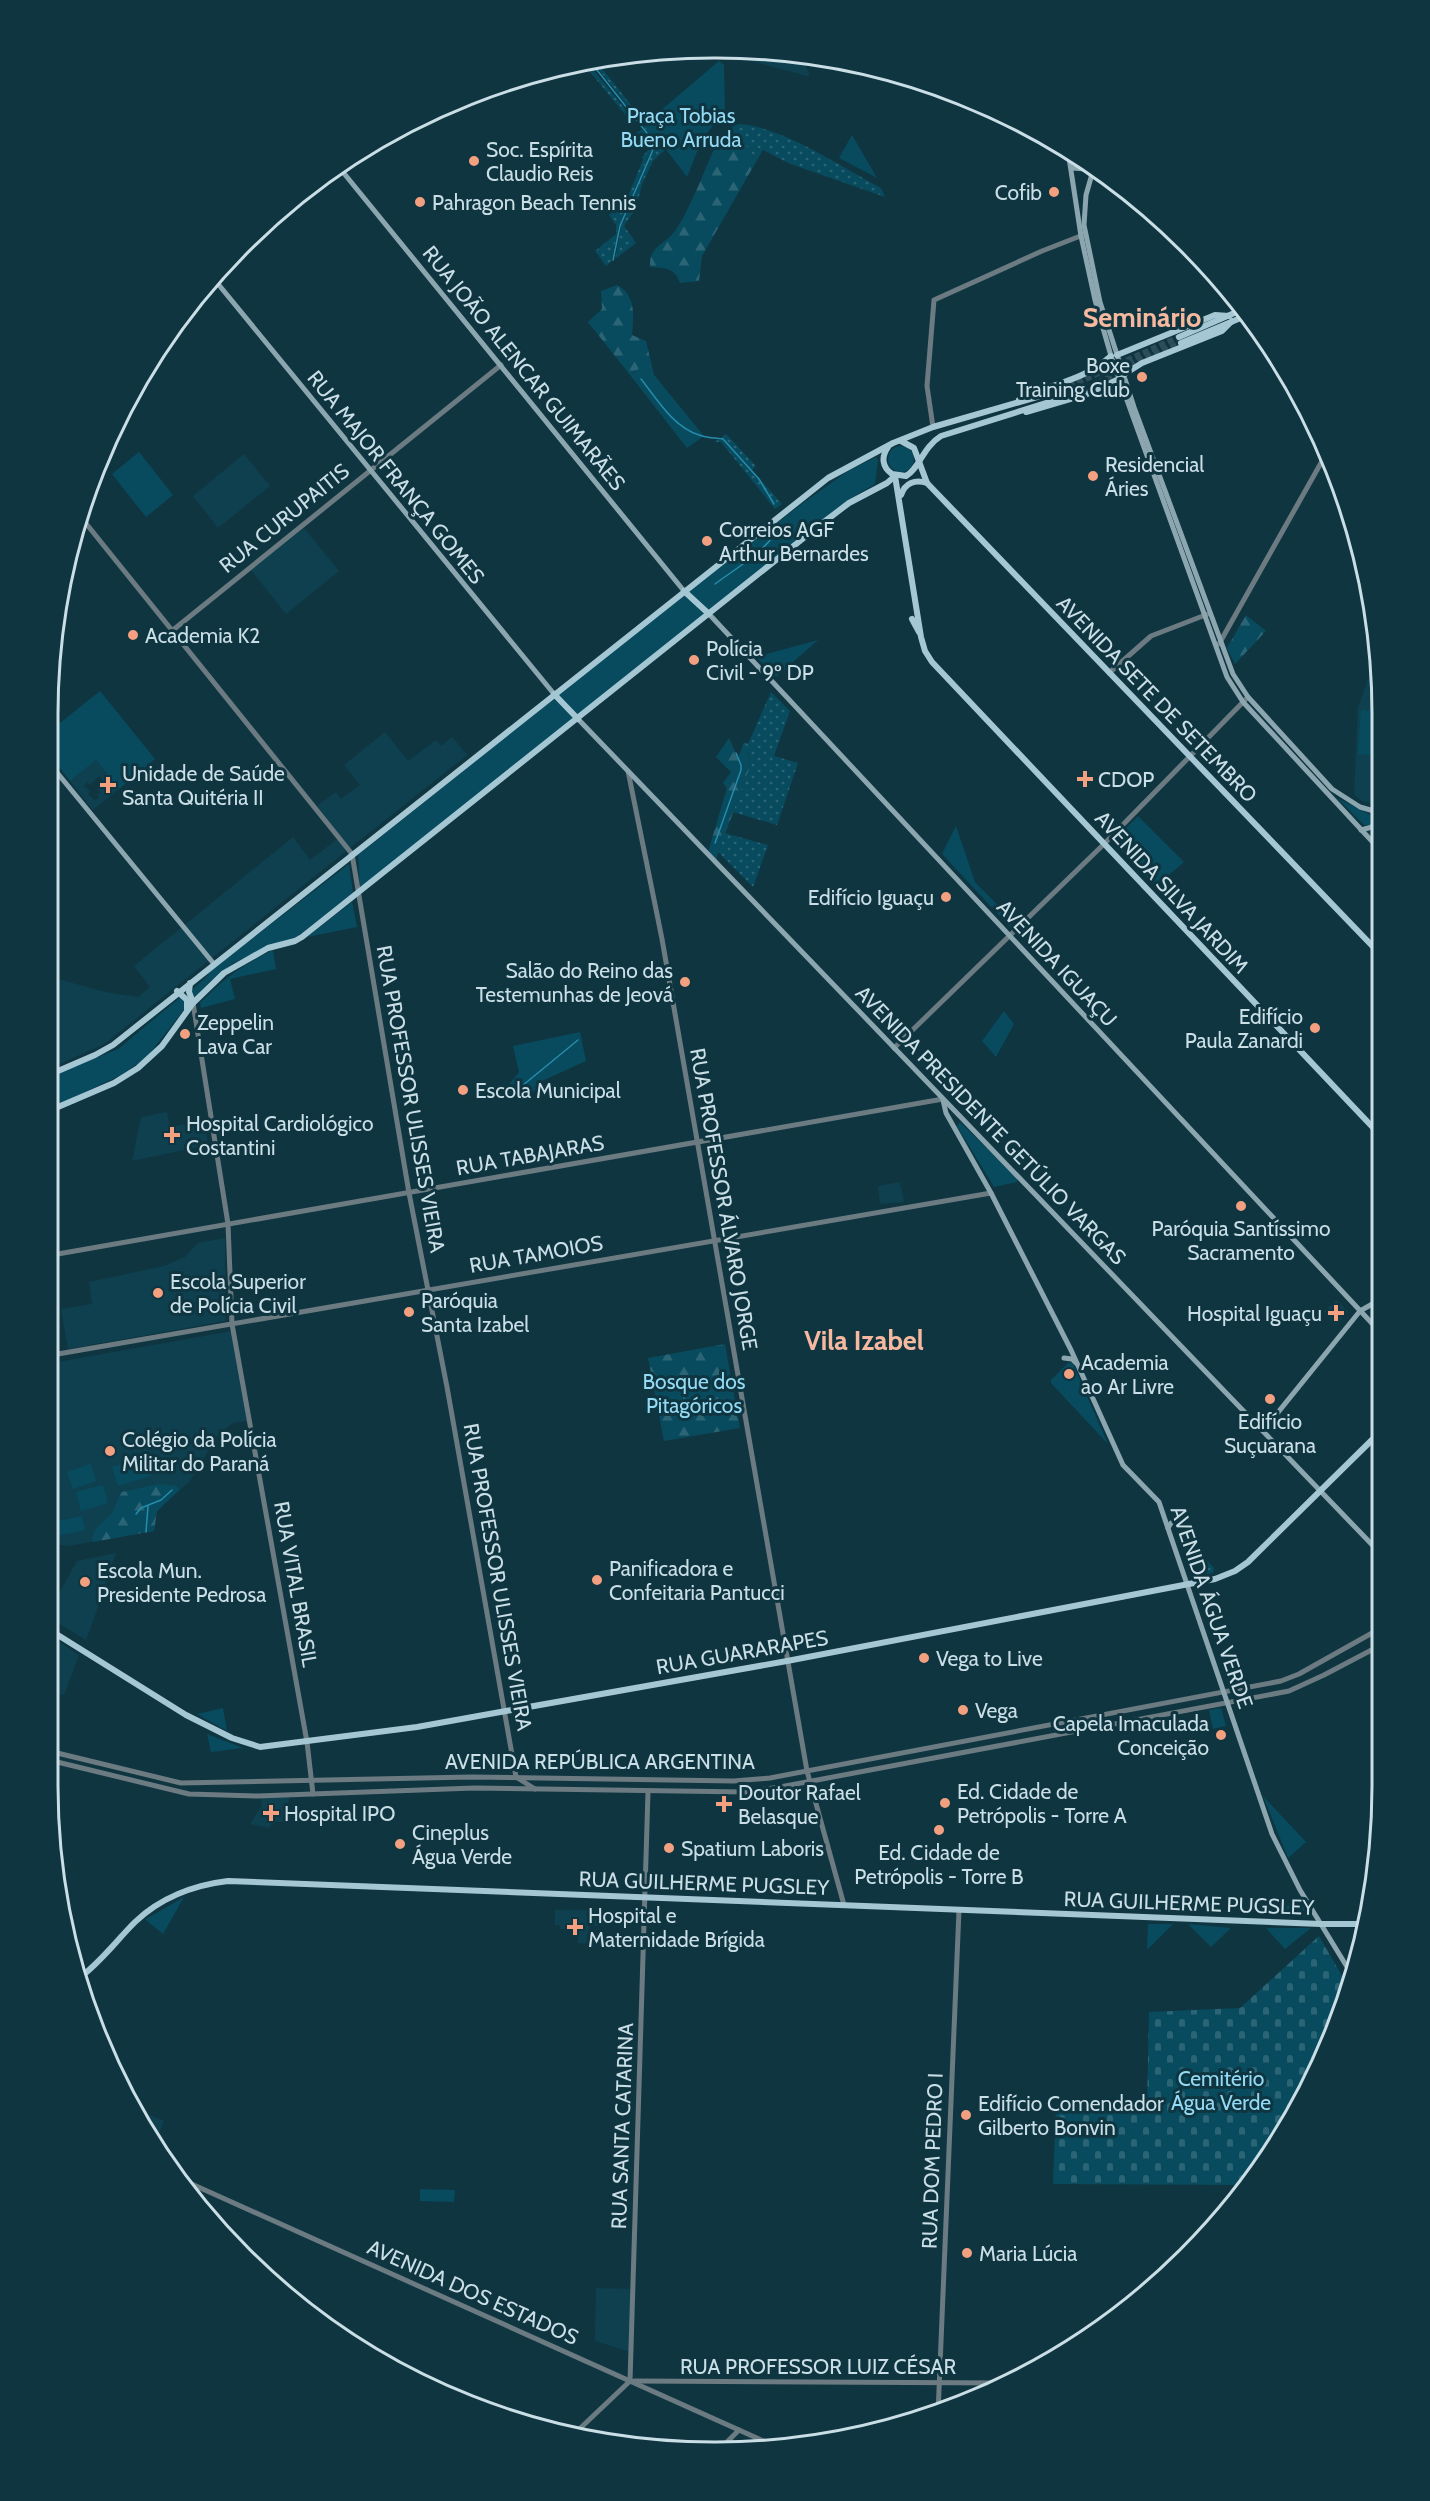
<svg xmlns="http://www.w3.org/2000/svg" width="1430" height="2501" font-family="Cabin,sans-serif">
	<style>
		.built { fill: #0e404f; fill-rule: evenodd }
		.grass { fill: url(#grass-dots) }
		.forest { fill: url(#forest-firs) }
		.cemetery { fill: url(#cemetery-stones) }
		.park { fill: #084b5e }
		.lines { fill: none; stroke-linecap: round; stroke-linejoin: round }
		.stream { stroke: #268cab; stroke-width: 1.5 }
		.primary-tunnel { stroke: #2b4e5a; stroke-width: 6; stroke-dasharray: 6 3; stroke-linecap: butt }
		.tertiary { stroke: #6b7b81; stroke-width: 5 }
		.secondary { stroke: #8ca6b0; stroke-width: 5 }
		.primary { stroke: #a5c7d4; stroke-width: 6 }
		.poi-dot { fill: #f2a07f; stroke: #0f3541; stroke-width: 2 }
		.labels { text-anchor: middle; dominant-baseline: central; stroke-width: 6; stroke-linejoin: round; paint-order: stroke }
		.park-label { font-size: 21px; fill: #95daf4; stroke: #0f3541 }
		.poi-label { font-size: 21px; fill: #cadee6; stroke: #0f3541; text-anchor: start }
		.street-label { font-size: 21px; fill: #cadee6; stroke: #0f3541 }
		.district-label { font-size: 27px; font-weight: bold; fill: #f6b99f; stroke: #0f3541 }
		.rim { fill: none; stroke: #cadee6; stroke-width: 3 }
	</style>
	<defs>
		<pattern id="grass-dots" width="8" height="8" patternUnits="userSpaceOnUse" patternTransform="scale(1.5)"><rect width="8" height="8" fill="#084b5e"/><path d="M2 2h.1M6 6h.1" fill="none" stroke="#2b6475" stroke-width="1.8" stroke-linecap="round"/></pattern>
		<pattern id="forest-firs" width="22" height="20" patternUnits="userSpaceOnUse" patternTransform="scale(1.5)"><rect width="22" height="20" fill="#084b5e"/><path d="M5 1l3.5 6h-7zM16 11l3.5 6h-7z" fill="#2b6475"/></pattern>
		<pattern id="cemetery-stones" width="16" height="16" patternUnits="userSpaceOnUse" patternTransform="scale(1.5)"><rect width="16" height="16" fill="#084b5e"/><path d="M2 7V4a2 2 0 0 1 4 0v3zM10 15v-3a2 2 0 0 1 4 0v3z" fill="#2b6475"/></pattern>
	</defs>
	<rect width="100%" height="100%" fill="#0f3541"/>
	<g class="built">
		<polygon points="729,49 801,56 810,75 807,76 743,59"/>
		<polygon points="244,454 270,486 218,528 193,496"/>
		<polygon points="304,528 339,571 286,614 251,570"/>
		<polygon points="1376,657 1381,671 1381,806 1363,801 1354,795 1358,707"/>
		<polygon points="385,732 408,761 436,740 441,746 452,737 467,755 104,1044 51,1068 51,982 55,978 105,992 138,997 150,987 134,966 293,837 310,860 340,837 317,806 336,792 341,799 360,785 344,765"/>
		<path d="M96,760L119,789L93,810L70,781ZM99,776L104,782L97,788L101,793L97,794L99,797L95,801L88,794L90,791L84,786L87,782L90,785Z"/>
		<polygon points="167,1112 170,1127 205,1120 208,1145 132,1161 141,1117"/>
		<polygon points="900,1182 904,1202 880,1204 878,1186"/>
		<polygon points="225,1238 225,1321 68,1349 61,1309 92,1304 89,1282 164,1266 185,1257 198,1243"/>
		<polygon points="1336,1300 1348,1311 1336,1325 1324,1312"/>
		<polygon points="232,1331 247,1421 232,1423 217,1436 190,1481 157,1511 154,1531 68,1546 53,1544 52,1363"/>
		<polygon points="116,1553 91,1627 86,1640 53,1620 53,1604 77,1561"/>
		<polygon points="53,1638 79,1655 64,1695 60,1694 57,1707 53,1706"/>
		<polygon points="290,1795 283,1822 273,1822 269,1828 250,1824 262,1805 261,1798"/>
		<polygon points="555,1910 604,1910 604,1926 590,1926 590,1930 595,1930 595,1944 578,1943 578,1929 560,1929 560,1925 555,1925"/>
		<polygon points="140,2111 164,2121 155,2143 138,2115"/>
		<polygon points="596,2288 630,2289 630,2352 595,2341"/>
	</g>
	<g class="grass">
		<polygon points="591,60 595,60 640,116 637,118"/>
		<polygon points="586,61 635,121 632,123 582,62"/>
		<polygon points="647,124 666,149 653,161 642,184 636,208 624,226 636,243 615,259 621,227 655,145 644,127"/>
		<path d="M739,124C781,126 843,168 881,188L885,197L788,163L763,150L757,160L742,140L720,137L729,128Z"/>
		<polygon points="642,129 652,141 651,151 619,227 611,262 606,266 595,251 616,234 616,225 609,215 627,198 643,160 642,157 648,150 635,134"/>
		<polygon points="726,434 756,466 752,470 782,504 775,509 721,442 715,442"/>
		<polygon points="771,692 790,711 774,756 798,763 777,825 733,812 749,768 748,744"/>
		<polygon points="725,833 768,845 753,887 718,852"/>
		<polygon points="1177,1530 1214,1568 1213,1573 1196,1577 1197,1573 1208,1569 1199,1559 1196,1560 1192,1549 1185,1551"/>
	</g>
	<g class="forest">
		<path d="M728,134L742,140L757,160L702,256L699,281L680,283C675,267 664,268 650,267C649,245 664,246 675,231C692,207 706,164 720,137Z"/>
		<path d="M617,285C636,295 634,316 632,335L646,341L654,375L694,426L636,370L630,375L588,322L602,309L601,291Z"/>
		<polygon points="1246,615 1266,631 1235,664 1227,648"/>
		<polygon points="729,738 738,758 744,742 748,744 749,769 716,859 708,852 727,788 723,783 731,772 716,757"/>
		<polygon points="725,1344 740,1428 664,1441 648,1358"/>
		<path d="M159,1484L177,1486L179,1490L157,1511L154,1531L93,1542C91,1529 103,1523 111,1514C116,1508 117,1499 122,1492Z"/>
	</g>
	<polygon class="cemetery" points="1319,1936 1349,1988 1346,2001 1270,2156 1247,2185 1053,2184 1056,2105 1147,2106 1149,2012 1240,2008"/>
	<g class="park">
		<path d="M719,61L724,65L725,114L723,119C702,129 696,157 687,177L646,123Z"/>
		<polygon points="852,135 877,178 839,158"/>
		<polygon points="645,364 704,436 687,448 630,375"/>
		<circle cx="901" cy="459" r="13"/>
		<polygon points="139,452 173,495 146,517 112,474"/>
		<polygon points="876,457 878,461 875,484 848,500 709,614 360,890 358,855 696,585 803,503 848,471"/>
		<polygon points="818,640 776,677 756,657"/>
		<polygon points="100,691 155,759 119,789 96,760 70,781 50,756 50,731"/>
		<polygon points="1361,710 1381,711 1381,756 1358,754"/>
		<polygon points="1337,798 1371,815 1373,821 1371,825 1364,825"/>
		<polygon points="1138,816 1184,862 1156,886 1113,841"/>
		<polygon points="956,826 975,882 1015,923 1011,928 942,854"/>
		<polygon points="349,864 353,893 294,939 268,946 232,964 208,983 195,997 191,991 207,976 209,972"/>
		<polygon points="352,902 357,927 307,937"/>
		<path d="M273,950L276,969L230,979L235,999L201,1008L200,1003C225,977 241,966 273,950Z"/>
		<polygon points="183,995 187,1006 146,1058 121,1075 51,1108 51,1076 118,1049"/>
		<polygon points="1004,1011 1014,1024 996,1057 982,1041"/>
		<polygon points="580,1032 586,1061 542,1081 542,1089 508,1098 504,1091 519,1072 513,1046"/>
		<polygon points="960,1122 1017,1178 1017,1182 994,1187 957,1126"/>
		<polygon points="1069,1362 1073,1364 1108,1444 1051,1383 1051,1380"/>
		<polygon points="145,1457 150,1476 118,1486 112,1467"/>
		<polygon points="91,1464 96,1481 73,1489 67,1472"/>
		<polygon points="103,1485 108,1503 81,1511 76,1492"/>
		<polygon points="82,1516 85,1530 57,1536 54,1522"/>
		<polygon points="223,1708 227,1731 197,1714"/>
		<polygon points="1221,1708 1226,1726 1213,1729 1209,1710"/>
		<polygon points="207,1734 243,1748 211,1752"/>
		<polygon points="1263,1796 1306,1842 1288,1858"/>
		<polygon points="184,1897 163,1934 146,1920 146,1919"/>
		<polygon points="1298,1897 1308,1917 1276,1916"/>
		<polygon points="1148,1924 1173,1924 1147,1950"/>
		<polygon points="1188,1924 1231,1928 1211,1947"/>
		<polygon points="1266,1928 1311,1928 1285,1949"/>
		<polygon points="420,2189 455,2190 454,2202 420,2201"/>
	</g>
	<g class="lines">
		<g class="stream">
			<polyline points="589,60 654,142 652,152 620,226 613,260"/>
			<path d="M641,379C657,399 673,427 699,435C707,438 716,438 723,439L759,479L774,504"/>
			<path d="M715,584C732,571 774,546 778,526"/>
			<polyline points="715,843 741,770 741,765 736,753"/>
			<polyline points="511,1095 578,1040"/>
			<polyline points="136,1514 141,1508 161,1500 172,1490"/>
			<polyline points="146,1532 148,1506"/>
		</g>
		<g class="primary-tunnel">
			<polyline points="1061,390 1179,337"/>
			<polyline points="1065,397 1085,390 1141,360 1181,343"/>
		</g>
		<g class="tertiary">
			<polyline points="933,427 927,386 934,300 1042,251 1083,235"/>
			<polyline points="80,516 352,854 409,1193 447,1387 516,1777 535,1789"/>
			<polyline points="173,630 501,365"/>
			<polyline points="1219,644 1326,454"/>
			<polyline points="1109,673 1151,636 1208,614"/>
			<polyline points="628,771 662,939 807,1771 844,1905"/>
			<polyline points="193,1003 228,1224 232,1324 307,1742 313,1794"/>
			<polyline points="894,1048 1104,844 1248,697"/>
			<polyline points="52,1255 943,1099"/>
			<polyline points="52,1355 991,1193"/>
			<polyline points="53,1752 181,1783 471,1777 734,1781 770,1778 1281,1681 1299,1674 1381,1628"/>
			<polyline points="53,1761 189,1794 258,1796 474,1788 745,1792 780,1787 1289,1691 1324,1675 1381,1645"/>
			<polyline points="176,2177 779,2448"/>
			<polyline points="362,2351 519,2422"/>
			<polyline points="634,2381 1005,2383"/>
			<polyline points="938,2414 959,1910"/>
			<polyline points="572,2436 630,2381 648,1792"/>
			<polyline points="719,2450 739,2430"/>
		</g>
		<g class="secondary">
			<polyline points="1068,151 1081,236 1095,300 1111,356 1227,677 1243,702 1381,851"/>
			<polyline points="338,166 684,591"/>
			<polyline points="1094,167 1086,195 1084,225 1100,302 1134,407 1233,674 1248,697 1332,789 1360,807 1381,813"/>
			<polyline points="1072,168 1086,169 1093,167"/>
			<polyline points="214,279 554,694"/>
			<polyline points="709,614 1381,1333"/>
			<polyline points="578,719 1381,1554"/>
			<polyline points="50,764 214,964"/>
			<polyline points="1361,830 1372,827 1375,820 1373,812"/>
			<polyline points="1374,845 1376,832 1381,822"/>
			<polyline points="943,1100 946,1113 991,1193 1071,1350 1123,1465 1159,1502 1272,1834 1300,1890 1352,1975"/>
			<polyline points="1064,1358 1072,1359 1076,1363"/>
			<polyline points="1263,1431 1360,1311 1381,1299"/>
			<polyline points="1168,1528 1171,1523 1176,1521"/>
		</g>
		<g class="primary">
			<polyline points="1179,337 1239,311"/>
			<polyline points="1181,343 1243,317"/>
			<polyline points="1117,355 1215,315 1229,316"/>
			<polyline points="1123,375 1142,363 1222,331 1232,321"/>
			<path d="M1019,400C1051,383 1082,382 1111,356"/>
			<polyline points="1026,412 1087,394 1119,379"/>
			<polyline points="901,441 914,448 927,483 1381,955"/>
			<path d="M888,447C881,457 882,467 892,474L906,476C919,469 923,447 941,436L1065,397"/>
			<polyline points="895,476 921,637 925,651 932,662 1381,1136"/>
			<path d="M901,495C905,483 915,479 927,483"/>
			<polyline points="684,591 709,614"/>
			<polyline points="912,619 919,632"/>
			<polyline points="554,694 578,719"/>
			<polyline points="190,983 189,992 193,1002"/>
			<polyline points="177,991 187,1000 187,1009"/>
			<polyline points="51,1074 95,1055 113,1045 828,478 893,443 933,427 1061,390"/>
			<polyline points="51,1110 114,1083 138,1068 162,1046 193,1003 224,973 268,948 295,941 302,937 820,525 849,503 887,483 895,476"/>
			<polyline points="53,1632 186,1715 232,1738 260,1747 417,1727 506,1711 787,1661 1215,1579 1235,1571 1248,1562 1381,1431"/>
			<path d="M78,1979C100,1963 116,1941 135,1922C160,1898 194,1885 228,1881L1321,1924H1362"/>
		</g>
	</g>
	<g class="poi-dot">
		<circle cx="474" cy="161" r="6"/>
		<circle cx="1054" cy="192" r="6"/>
		<circle cx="420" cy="202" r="6"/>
		<circle cx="1142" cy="377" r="6"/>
		<circle cx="1093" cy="476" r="6"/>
		<circle cx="707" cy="541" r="6"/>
		<circle cx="133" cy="635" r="6"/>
		<circle cx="694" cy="660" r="6"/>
		<path d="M1082 770h6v6h6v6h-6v6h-6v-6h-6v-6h6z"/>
		<path d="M105 776h6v6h6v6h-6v6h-6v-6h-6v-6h6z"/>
		<circle cx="946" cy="897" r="6"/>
		<circle cx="685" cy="982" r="6"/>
		<circle cx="1315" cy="1028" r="6"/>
		<circle cx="185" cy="1034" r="6"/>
		<circle cx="463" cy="1090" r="6"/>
		<path d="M169 1126h6v6h6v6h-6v6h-6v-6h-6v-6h6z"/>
		<circle cx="1241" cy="1206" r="6"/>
		<circle cx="158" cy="1293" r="6"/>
		<circle cx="409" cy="1312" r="6"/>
		<path d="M1333 1304h6v6h6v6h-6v6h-6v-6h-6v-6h6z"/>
		<circle cx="1069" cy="1374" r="6"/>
		<circle cx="1270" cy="1399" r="6"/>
		<circle cx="110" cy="1451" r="6"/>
		<circle cx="597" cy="1580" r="6"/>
		<circle cx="85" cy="1582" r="6"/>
		<circle cx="924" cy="1658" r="6"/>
		<circle cx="963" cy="1710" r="6"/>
		<circle cx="1221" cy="1735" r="6"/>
		<circle cx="945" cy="1803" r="6"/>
		<path d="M721 1795h6v6h6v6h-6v6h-6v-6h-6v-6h6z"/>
		<path d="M268 1804h6v6h6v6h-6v6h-6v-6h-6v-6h6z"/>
		<circle cx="939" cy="1830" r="6"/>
		<circle cx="400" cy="1844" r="6"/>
		<circle cx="669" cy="1848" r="6"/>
		<path d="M572 1918h6v6h6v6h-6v6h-6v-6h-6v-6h6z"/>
		<circle cx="966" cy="2115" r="6"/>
		<circle cx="967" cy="2253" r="6"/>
	</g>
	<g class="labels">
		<g class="park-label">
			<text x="681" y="115">Praça Tobias<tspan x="681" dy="24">Bueno Arruda</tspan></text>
			<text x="694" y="1381">Bosque dos<tspan x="694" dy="24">Pitagóricos</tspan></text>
			<text x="1221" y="2078">Cemitério<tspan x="1221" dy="24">Água Verde</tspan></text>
		</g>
		<g class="poi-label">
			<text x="486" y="149">Soc. Espírita<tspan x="486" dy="24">Claudio Reis</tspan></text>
			<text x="1042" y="192" text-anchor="end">Cofib</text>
			<text x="432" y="202">Pahragon Beach Tennis</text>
			<text x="1130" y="365" text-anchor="end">Boxe<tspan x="1130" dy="24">Training Club</tspan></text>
			<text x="1105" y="464">Residencial<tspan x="1105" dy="24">Áries</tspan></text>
			<text x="719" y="529">Correios AGF<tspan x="719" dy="24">Arthur Bernardes</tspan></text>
			<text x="145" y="635">Academia K2</text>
			<text x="706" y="648">Polícia<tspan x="706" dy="24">Civil - 9º DP</tspan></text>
			<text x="122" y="773">Unidade de Saúde<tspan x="122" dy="24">Santa Quitéria II</tspan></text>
			<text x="1098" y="779">CDOP</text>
			<text x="934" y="897" text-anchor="end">Edifício Iguaçu</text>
			<text x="673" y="970" text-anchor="end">Salão do Reino das<tspan x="673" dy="24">Testemunhas de Jeová</tspan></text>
			<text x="1303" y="1016" text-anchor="end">Edifício<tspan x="1303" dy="24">Paula Zanardi</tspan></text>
			<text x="197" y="1022">Zeppelin<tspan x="197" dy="24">Lava Car</tspan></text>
			<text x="475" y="1090">Escola Municipal</text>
			<text x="186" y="1123">Hospital Cardiológico<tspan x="186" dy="24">Costantini</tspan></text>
			<text x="1241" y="1228" text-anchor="middle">Paróquia Santíssimo<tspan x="1241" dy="24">Sacramento</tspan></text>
			<text x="170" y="1281">Escola Superior<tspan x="170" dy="24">de Polícia Civil</tspan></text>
			<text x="421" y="1300">Paróquia<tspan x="421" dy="24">Santa Izabel</tspan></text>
			<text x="1322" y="1313" text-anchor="end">Hospital Iguaçu</text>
			<text x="1081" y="1362">Academia<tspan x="1081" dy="24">ao Ar Livre</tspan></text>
			<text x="1270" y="1421" text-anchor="middle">Edifício<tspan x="1270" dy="24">Suçuarana</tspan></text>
			<text x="122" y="1439">Colégio da Polícia<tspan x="122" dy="24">Militar do Paraná</tspan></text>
			<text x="609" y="1568">Panificadora e<tspan x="609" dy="24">Confeitaria Pantucci</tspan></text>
			<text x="97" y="1570">Escola Mun.<tspan x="97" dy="24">Presidente Pedrosa</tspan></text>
			<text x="936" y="1658">Vega to Live</text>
			<text x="975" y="1710">Vega</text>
			<text x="1209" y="1723" text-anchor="end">Capela Imaculada<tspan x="1209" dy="24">Conceição</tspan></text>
			<text x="957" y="1791">Ed. Cidade de<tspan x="957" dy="24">Petrópolis - Torre A</tspan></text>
			<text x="738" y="1792">Doutor Rafael<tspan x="738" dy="24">Belasque</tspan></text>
			<text x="284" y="1813">Hospital IPO</text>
			<text x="412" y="1832">Cineplus<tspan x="412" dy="24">Água Verde</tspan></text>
			<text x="681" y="1848">Spatium Laboris</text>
			<text x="939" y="1852" text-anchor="middle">Ed. Cidade de<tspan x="939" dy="24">Petrópolis - Torre B</tspan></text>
			<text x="588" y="1915">Hospital e<tspan x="588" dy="24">Maternidade Brígida</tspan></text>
			<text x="978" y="2103">Edifício Comendador<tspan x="978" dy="24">Gilberto Bonvin</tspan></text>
			<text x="979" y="2253">Maria Lúcia</text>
		</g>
		<g class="street-label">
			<text transform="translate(524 368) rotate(51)">RUA JOÃO ALENCAR GUIMARÃES</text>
			<text transform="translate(396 477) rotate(51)">RUA MAJOR FRANÇA GOMES</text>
			<text transform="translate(284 518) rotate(-39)">RUA CURUPAITIS</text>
			<text transform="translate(1157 699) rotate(46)">AVENIDA SETE DE SETEMBRO</text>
			<text transform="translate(1172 892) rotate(47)">AVENIDA SILVA JARDIM</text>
			<text transform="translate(1057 963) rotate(47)">AVENIDA IGUAÇU</text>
			<text transform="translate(411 1099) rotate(80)">RUA PROFESSOR ULISSES VIEIRA</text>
			<text transform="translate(991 1125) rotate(46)">AVENIDA PRESIDENTE GETÚLIO VARGAS</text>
			<text transform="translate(530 1155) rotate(-10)">RUA TABAJARAS</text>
			<text transform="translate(724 1199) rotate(80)">RUA PROFESSOR ÁLVARO JORGE</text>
			<text transform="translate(536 1254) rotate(-10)">RUA TAMOIOS</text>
			<text transform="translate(498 1577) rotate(80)">RUA PROFESSOR ULISSES VIEIRA</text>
			<text transform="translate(296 1584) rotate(80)">RUA VITAL BRASIL</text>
			<text transform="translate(1212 1607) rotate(71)">AVENIDA ÁGUA VERDE</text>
			<text transform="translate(742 1652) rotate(-10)">RUA GUARARAPES</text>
			<text x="600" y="1761">AVENIDA REPÚBLICA ARGENTINA</text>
			<text transform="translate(704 1883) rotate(2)">RUA GUILHERME PUGSLEY</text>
			<text transform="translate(1189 1903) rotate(2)">RUA GUILHERME PUGSLEY</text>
			<text transform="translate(622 2126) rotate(-88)">RUA SANTA CATARINA</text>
			<text transform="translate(932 2161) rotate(-88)">RUA DOM PEDRO I</text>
			<text transform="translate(473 2292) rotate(24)">AVENIDA DOS ESTADOS</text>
			<text x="818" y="2366">RUA PROFESSOR LUIZ CÉSAR</text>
		</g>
		<g class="district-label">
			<text x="1142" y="317">Seminário</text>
			<text x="864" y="1340">Vila Izabel</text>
		</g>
	</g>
	<path d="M0 0H1430V2501H0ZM714 58H716A656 656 0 0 1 1372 714V1786A656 656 0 0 1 716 2442H714A656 656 0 0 1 58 1786V714A656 656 0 0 1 714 58Z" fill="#0f3541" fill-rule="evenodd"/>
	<path class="rim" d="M714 58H716A656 656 0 0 1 1372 714V1786A656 656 0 0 1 716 2442H714A656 656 0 0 1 58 1786V714A656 656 0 0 1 714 58Z"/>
</svg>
